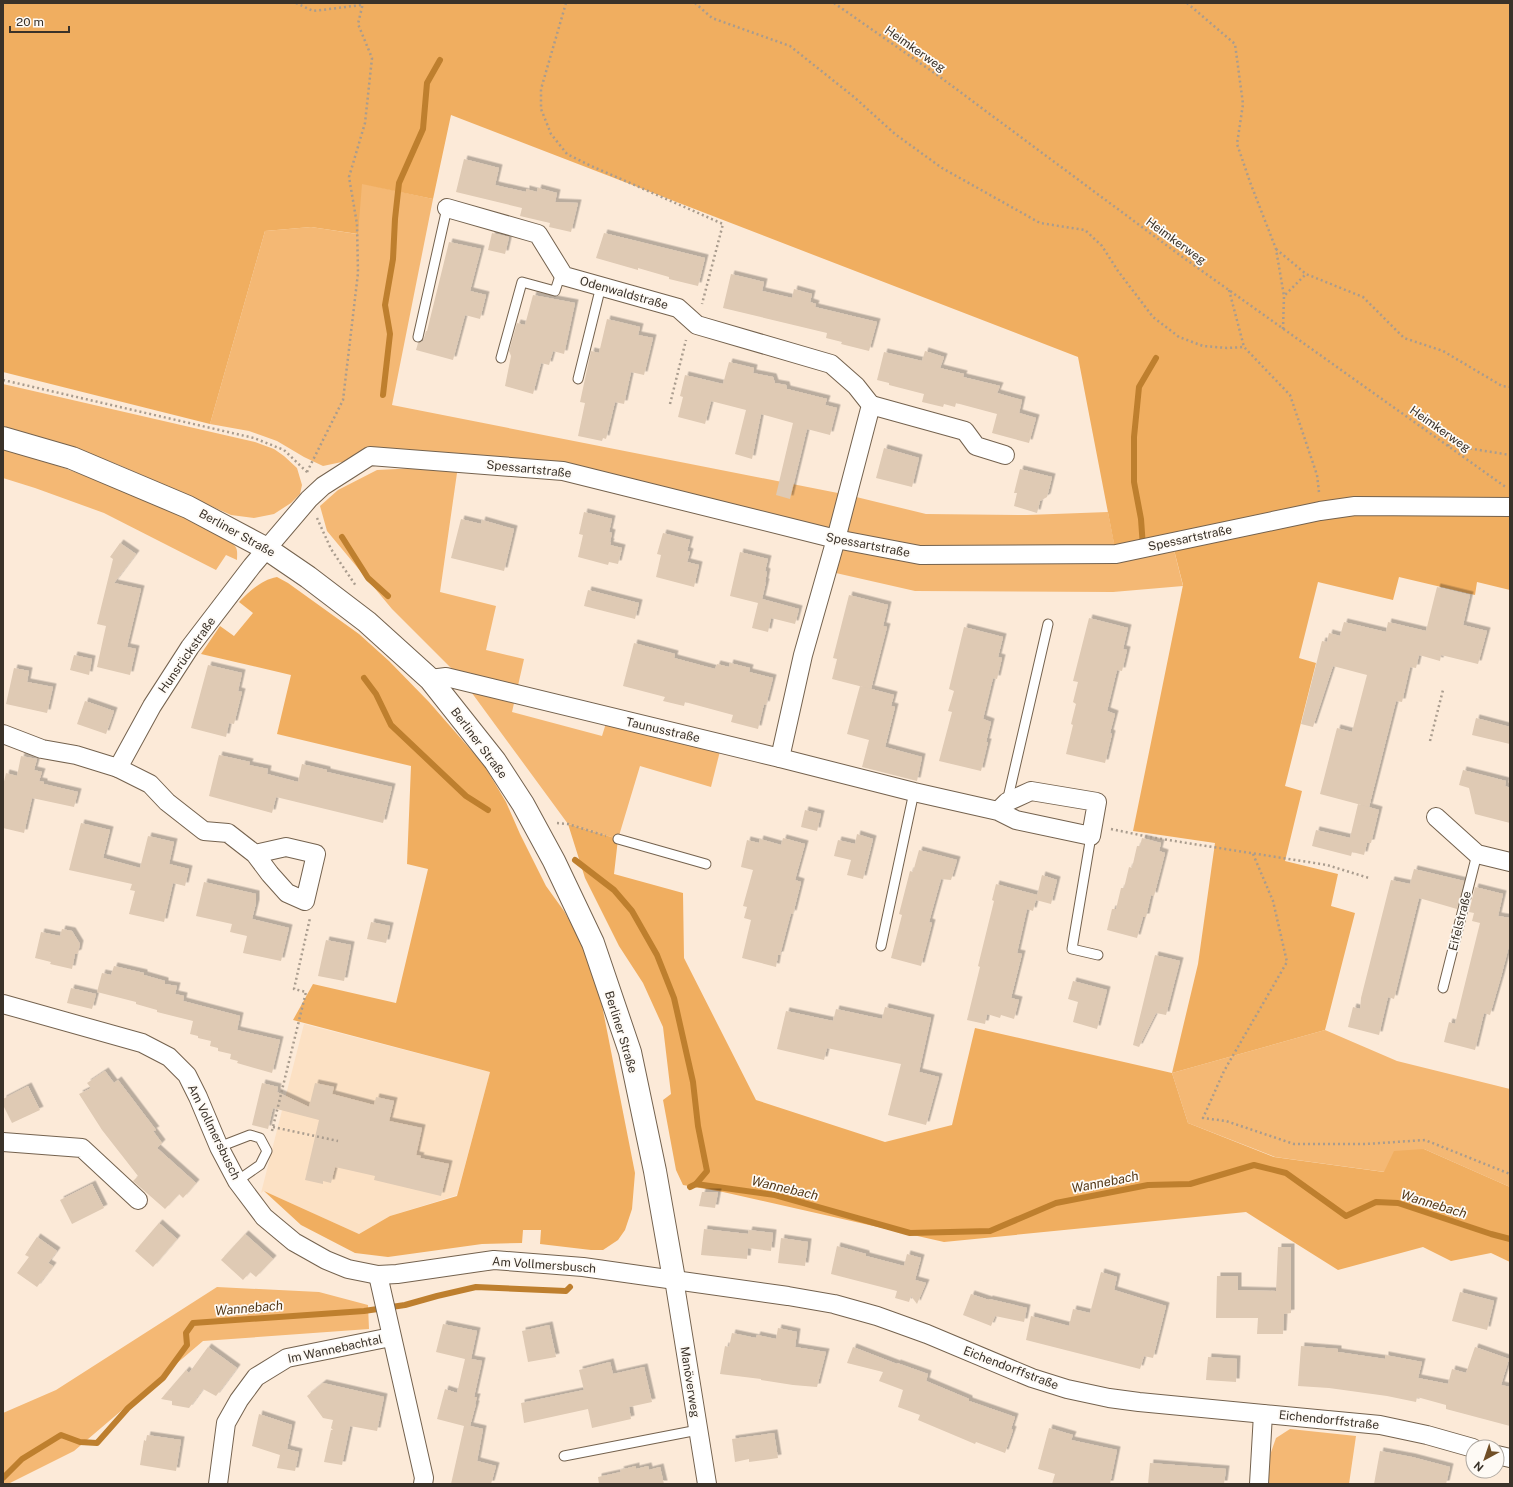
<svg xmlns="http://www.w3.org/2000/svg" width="1513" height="1487" font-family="'Public Sans',sans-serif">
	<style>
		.built { fill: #fce1c4 }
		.green { fill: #f4b874 }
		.forest { fill: #f0ae60 }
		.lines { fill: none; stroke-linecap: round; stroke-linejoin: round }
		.stream { stroke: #be7f2e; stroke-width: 6 }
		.building { fill: #dfcab4; filter: url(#shadow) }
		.service-casing { stroke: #74624e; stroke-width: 11 }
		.minor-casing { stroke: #74624e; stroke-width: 20 }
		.tertiary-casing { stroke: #74624e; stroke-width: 24 }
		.path { stroke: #a99c8e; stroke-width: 2.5; stroke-dasharray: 2 3; stroke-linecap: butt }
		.service { stroke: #fff; stroke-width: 9 }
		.minor { stroke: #fff; stroke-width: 18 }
		.tertiary { stroke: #fff; stroke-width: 22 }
		.labels { text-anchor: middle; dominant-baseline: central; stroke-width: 3.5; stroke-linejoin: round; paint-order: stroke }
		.street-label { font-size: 12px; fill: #3a3229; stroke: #fefaf5 }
		.water-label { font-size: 13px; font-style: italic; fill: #533817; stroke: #fefaf5 }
	</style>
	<defs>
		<filter id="shadow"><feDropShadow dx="3.5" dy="-3.5" stdDeviation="0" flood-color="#0004"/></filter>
	</defs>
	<rect width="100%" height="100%" fill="#fcead8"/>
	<polygon class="built" points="304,1024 490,1072 457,1195 390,1216 359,1234 264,1191 261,1193"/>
	<g class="green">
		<polygon points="361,183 433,199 392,405 848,495 926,514 1027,515 1108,512 1116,553 1172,542 1183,586 1113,592 915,591 827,571 836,540 563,471 370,456 323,466 304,457 277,441 249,431 210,424 265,231 311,227 357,234"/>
		<polygon points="3,384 194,428 255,442 274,449 284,456 297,468 302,485 300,494 291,503 274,514 254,518 231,515 119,465 77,449 3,426"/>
		<path d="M3,448C67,467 127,491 187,519C202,526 223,533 235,546C238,550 237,555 237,560L226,555L216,570L104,513L35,488L3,478Z"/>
		<polygon points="458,466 440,592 496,606 486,650 524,659 512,712 602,736 607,720 721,747 711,787 640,766 618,839 568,824 469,689 465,678 450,667 392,609 327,531 320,506 338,490 377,470"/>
		<polygon points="1325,1030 1397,1061 1510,1089 1510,1187 1424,1149 1385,1172 1275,1157 1188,1123 1172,1073"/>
		<polygon points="217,1287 319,1292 368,1305 369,1329 203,1341 74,1451 8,1484 3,1484 3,1413 56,1390"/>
		<polygon points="1290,1429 1356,1436 1349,1484 1268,1484 1270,1455 1276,1438"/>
	</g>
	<g class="forest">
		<polygon points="3,3 1510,3 1510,590 1477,582 1475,595 1399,577 1393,600 1318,582 1299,658 1316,663 1285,786 1302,791 1285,861 1338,874 1331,906 1355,913 1325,1030 1172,1073 1188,1123 1274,1157 1384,1172 1394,1151 1424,1149 1510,1187 1510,1262 1491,1253 1451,1261 1423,1247 1338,1270 1246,1212 944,1242 723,1192 683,1185 676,1170 663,1100 671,1094 663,1027 643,983 619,946 585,878 568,824 618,839 614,874 683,893 684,958 756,1100 885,1142 952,1125 975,1028 1172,1073 1198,964 1215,843 1133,831 1183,585 1172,542 1116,554 1078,357 451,115 433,199 362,184 358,234 311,227 265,231 210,424 3,372"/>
		<path d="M277,577L288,583L359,634L389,661L429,702L484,765L506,802L520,834L546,886L564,911L586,950L598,985L635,1173L632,1209L625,1230L618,1240L603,1250H591L540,1244L541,1230H523L522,1243L482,1244L388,1257L355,1253L301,1225L264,1191L359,1234L390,1216L457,1196L490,1072L293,1020L313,984L396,1003L428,869L407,864L411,766L277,734L291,675L201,654L220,626L234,636L253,613L239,602C250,591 261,580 277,577Z"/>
	</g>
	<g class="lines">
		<g class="stream">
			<polyline points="383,395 390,334 385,305 393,259 395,219 399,183 423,129 427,83 440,60"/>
			<polyline points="342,537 368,578 388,596"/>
			<polyline points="1143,547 1141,519 1134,482 1134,437 1139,387 1156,358"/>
			<polyline points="364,678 376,694 391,725 466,796 488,810"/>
			<polyline points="575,860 614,890 632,911 657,955 674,998 693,1082 698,1126 707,1171 696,1184"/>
			<polyline points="690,1187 696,1184 775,1195 910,1233 990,1231 1056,1203 1148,1185 1190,1184 1254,1165 1286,1173 1346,1216 1376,1202 1398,1203 1491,1234 1510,1239"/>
			<polyline points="3,1478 22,1459 61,1435 80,1442 97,1443 128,1408 163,1378 187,1345 186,1333 193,1323 364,1311 405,1305 437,1296 476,1287 566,1291 570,1287"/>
		</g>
	</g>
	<g class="building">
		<polygon points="464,159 499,168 495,185 526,192 526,189 537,192 538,188 557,193 555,202 578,203 571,232 549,227 550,223 520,216 522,208 456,192"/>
		<polygon points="492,233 509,237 505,254 488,250"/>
		<polygon points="604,233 705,258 698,286 669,279 669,277 638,268 638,270 596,258"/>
		<polygon points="449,242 481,249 470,291 486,295 480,319 465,315 453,360 416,350 418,343 423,341 426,331 427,331"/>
		<polygon points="731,274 764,282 762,291 792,298 794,289 812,294 810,302 816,304 815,307 877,322 869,351 841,344 842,342 826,338 827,333 723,308"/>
		<polygon points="533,295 575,303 564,354 553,351 549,365 541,363 533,394 505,386 511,356 509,351 517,323 525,325"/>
		<polygon points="607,319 640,327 638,335 653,338 644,375 631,372 624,404 615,402 606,439 603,438 602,441 578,436 585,403 580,402 591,351 599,353"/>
		<polygon points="925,351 944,357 940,368 964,374 963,377 1000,386 997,393 1022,400 1019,413 1036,418 1029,443 992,433 997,414 956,403 955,407 944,404 943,407 922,402 924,394 889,385 889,383 877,380 884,352 922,361"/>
		<polygon points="729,362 754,368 753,373 773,377 775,383 786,385 787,389 827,399 825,405 837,408 830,435 807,429 790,499 776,495 793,423 761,414 752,459 735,454 746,410 711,401 705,424 678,417 683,397 680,396 685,375 723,384"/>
		<polygon points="884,448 919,458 912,487 876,478"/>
		<polygon points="1020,469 1052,477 1047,497 1040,501 1037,513 1014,506 1017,493 1014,493"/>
		<polygon points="584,512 612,519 609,532 612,533 610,542 611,542 610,545 622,548 618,564 609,562 608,565 578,557 583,535 579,534"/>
		<polygon points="461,519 481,524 482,520 514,529 504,571 451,558"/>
		<polygon points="663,533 690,540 687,551 690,552 687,562 699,565 694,587 656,577 661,555 657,554"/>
		<polygon points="120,543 136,554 114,583 141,589 127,647 136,649 130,675 97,667 106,626 97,624 113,559 110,557"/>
		<polygon points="740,552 768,559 765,571 767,572 765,582 766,582 762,599 799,609 795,624 771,618 768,632 752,628 758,603 730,596"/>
		<polygon points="1437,587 1470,595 1463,625 1487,631 1478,664 1441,655 1440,661 1419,655 1416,668 1410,667 1402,702 1396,701 1369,807 1320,794 1337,728 1352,732 1367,675 1333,666 1313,727 1301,724 1322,641 1327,642 1329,633 1340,636 1344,622 1386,632 1388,622 1426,631"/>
		<polygon points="588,590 639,603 635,619 584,606"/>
		<polygon points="849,595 888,605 883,626 887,627 871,689 832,679 837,659 833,658"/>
		<polygon points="1089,618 1128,628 1123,649 1127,650 1122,671 1117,670 1107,711 1115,714 1110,733 1112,734 1105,763 1066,754 1073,725 1071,724 1076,704 1073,702 1078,682 1073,681"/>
		<polygon points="964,627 1003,637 998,657 1002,658 997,679 993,678 983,719 991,722 986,742 988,742 981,771 939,761 952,712 948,711 954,691 949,689"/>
		<polygon points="634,643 675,654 674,658 715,669 717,664 729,667 730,663 750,668 749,672 773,678 766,705 764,704 758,729 731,722 733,715 685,702 684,706 663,701 665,697 623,686"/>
		<polygon points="74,655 92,659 89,675 70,670"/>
		<polygon points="208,665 242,673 238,691 242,692 234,724 229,723 226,737 191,728"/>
		<polygon points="14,668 29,671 27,682 53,687 47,713 6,704"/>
		<polygon points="860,686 894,695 891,706 895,707 885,747 922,757 917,781 862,767 869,740 847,734"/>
		<polygon points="85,701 114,711 106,734 77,724"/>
		<polygon points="1476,718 1510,727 1510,744 1472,735"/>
		<polygon points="219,755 250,762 249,765 268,769 267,774 298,782 302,764 327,770 327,772 392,787 383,823 276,797 272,813 209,796"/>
		<polygon points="21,756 37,759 34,770 42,772 39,781 44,782 44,784 78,792 74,807 32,798 24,833 3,828 3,786 6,773 17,776"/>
		<polygon points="1463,770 1506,781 1505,786 1510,788 1510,823 1475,814 1469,788 1459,785"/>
		<polygon points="1358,804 1379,810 1371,843 1367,843 1364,855 1352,852 1351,856 1312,846 1316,830 1350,838"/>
		<polygon points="805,810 821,814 817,831 801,827"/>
		<polygon points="81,823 110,830 103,858 140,868 148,836 174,842 169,864 189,869 185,886 173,883 164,922 129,914 135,891 130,890 132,884 69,870"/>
		<polygon points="857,834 873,839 863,879 847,875 851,860 834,856 838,840 855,844"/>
		<polygon points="783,838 805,844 795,880 801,882 793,914 791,913 780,955 778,955 776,967 742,958 751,920 744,918 747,907 743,906 753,870 741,867 747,840 759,843 760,839 781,845"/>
		<polygon points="1142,838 1161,843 1159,851 1165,853 1154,896 1151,895 1146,917 1143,917 1137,938 1107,930 1112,909 1116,909 1121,888 1124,888 1129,867 1132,868 1137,846 1140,846"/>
		<polygon points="919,850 957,860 951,880 941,879 929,922 932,923 921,966 891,958 902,915 899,914 910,871 913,872"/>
		<polygon points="1414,869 1464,881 1457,909 1419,898 1394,999 1388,997 1379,1035 1348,1027 1353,1007 1360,1009 1361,998 1391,880 1410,884"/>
		<polygon points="1042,875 1057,880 1051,904 1036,900"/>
		<polygon points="204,882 256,894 256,903 252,919 289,928 281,961 243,953 247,936 230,932 232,924 196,916"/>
		<polygon points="996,884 1037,895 1033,911 1027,909 1017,953 1022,954 1011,998 1019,1000 1014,1019 1001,1015 1000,1018 987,1014 985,1024 967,1020 980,967 978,966 994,901 992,900"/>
		<polygon points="1475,887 1503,894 1498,916 1510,918 1510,942 1501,977 1490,1015 1484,1013 1475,1050 1444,1042 1449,1022 1455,1024 1480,923 1472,921 1474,913 1469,912"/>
		<polygon points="371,922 390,926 386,943 367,939"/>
		<polygon points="62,929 72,931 80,944 78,953 75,954 72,969 50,964 51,962 35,958 41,932 60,936"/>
		<polygon points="326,940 351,945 344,981 318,976"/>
		<polygon points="1155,955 1180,961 1166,1015 1156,1013 1139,1047 1133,1045"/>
		<polygon points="114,966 144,973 144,975 165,981 165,984 177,986 175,994 184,996 183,1001 240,1016 237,1030 280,1040 272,1073 237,1063 238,1061 230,1059 231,1054 218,1051 218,1048 210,1046 211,1041 198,1038 198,1036 190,1034 193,1021 157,1012 157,1010 136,1004 136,1002 97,992 102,973 111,975"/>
		<polygon points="1073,981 1107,990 1097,1029 1073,1022 1078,1002 1068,999"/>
		<polygon points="71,988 96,994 92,1009 67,1003"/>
		<polygon points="885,1007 931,1018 919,1072 939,1077 926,1125 888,1115 901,1064 827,1048 824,1060 777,1049 786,1011 833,1021 836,1009 882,1019"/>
		<polygon points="105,1071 114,1083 118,1080 156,1130 153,1131 162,1143 157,1148 196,1183 183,1198 179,1194 165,1209 133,1181 138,1176 102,1130 79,1094 91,1088 87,1083"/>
		<polygon points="262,1083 278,1087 277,1092 309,1107 315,1083 334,1087 332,1094 374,1105 376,1097 394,1101 389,1121 422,1128 416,1155 421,1156 420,1158 449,1164 441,1196 374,1180 375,1176 335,1167 331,1183 323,1181 323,1184 305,1180 319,1120 273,1108 268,1129 252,1125"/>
		<polygon points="28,1086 40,1110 12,1123 3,1105 3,1099"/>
		<polygon points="92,1184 104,1208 72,1224 60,1200"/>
		<polygon points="702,1192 718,1192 715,1208 699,1206"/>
		<polygon points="159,1223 177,1239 153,1267 135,1251"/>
		<polygon points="704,1229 748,1234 749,1230 773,1233 771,1251 748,1248 747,1259 701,1255"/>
		<polygon points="245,1234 273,1259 256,1277 250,1272 243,1280 221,1260"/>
		<polygon points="37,1237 57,1251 48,1263 53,1266 37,1287 17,1273 29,1257 25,1255"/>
		<polygon points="781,1238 808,1242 805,1266 778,1263"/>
		<polygon points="837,1246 866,1254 866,1256 904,1266 907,1254 921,1258 915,1280 926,1283 917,1304 911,1296 909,1302 895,1298 897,1291 831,1274"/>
		<polygon points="1278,1247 1291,1247 1291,1313 1284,1314 1283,1334 1257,1334 1258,1318 1216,1318 1217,1276 1238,1276 1238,1290 1276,1291"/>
		<polygon points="1101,1272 1117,1277 1114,1290 1166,1306 1153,1358 1144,1356 1140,1369 1026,1340 1031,1316 1069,1326 1073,1309 1090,1313"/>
		<polygon points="1460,1292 1494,1301 1487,1330 1452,1321"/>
		<polygon points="971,1294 989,1300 989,1299 1027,1308 1024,1322 995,1316 991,1326 963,1315"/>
		<polygon points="443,1324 477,1331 471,1359 482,1361 474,1397 477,1397 475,1404 476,1404 470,1426 483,1429 477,1461 496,1466 491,1484 451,1484 464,1426 437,1419 445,1389 457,1393 465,1359 436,1352"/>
		<polygon points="549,1325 556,1357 528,1362 522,1331"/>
		<polygon points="778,1328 797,1332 795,1347 826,1352 817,1387 793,1385 761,1380 761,1379 720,1374 725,1346 729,1347 732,1333 756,1338 757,1335 776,1339"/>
		<polygon points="1301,1346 1338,1349 1338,1352 1385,1359 1385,1355 1422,1362 1418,1378 1448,1384 1452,1369 1466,1373 1475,1347 1509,1359 1501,1385 1510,1387 1510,1426 1446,1409 1446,1405 1417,1397 1416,1402 1387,1396 1329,1388 1298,1386"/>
		<polygon points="208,1347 237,1368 216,1396 203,1389 189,1408 172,1405 172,1401 161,1399 186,1370 189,1373"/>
		<polygon points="853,1347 897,1364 897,1363 928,1374 926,1381 969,1399 969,1401 1015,1417 1011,1429 1013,1430 1005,1453 976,1442 975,1444 918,1420 920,1415 898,1407 903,1390 879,1381 883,1372 847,1363"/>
		<polygon points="1208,1357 1237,1359 1236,1382 1206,1380"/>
		<polygon points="610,1362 613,1374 644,1367 652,1402 629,1407 631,1419 592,1428 588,1409 524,1423 521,1403 584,1390 579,1370"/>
		<polygon points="323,1383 384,1397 377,1431 350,1426 342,1465 324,1462 331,1430 333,1430 331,1428 333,1420 323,1418 307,1396"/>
		<polygon points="259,1414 292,1425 287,1449 299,1452 295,1471 277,1468 280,1455 252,1446"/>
		<polygon points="1049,1428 1073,1435 1071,1440 1117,1450 1110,1484 1052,1484 1055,1474 1038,1469"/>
		<polygon points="774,1433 778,1458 749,1462 749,1459 735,1462 732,1439"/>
		<polygon points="147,1435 181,1440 176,1471 140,1465 144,1440 146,1441"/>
		<polygon points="1380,1451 1412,1457 1450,1467 1446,1484 1374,1484"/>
		<polygon points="1150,1463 1226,1469 1224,1484 1148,1484"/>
		<polygon points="636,1466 636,1469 648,1466 649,1470 660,1467 664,1484 599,1484 598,1477 621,1472 620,1470"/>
	</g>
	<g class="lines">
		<defs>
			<g id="service">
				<polyline points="418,337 447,208"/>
				<polyline points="501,358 522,282 555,291 559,279 564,276"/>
				<polyline points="578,379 601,286"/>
				<polyline points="1007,802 1048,624"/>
				<polyline points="1091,836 1072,949 1098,955"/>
				<polyline points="618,839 706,864"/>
				<polyline points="881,946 914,792"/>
				<polyline points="1443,988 1477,854"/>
				<polyline points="219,1147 250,1135 260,1138 267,1151 260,1165 237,1181"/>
				<polyline points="564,1456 698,1430"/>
			</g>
			<g id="minor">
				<polyline points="871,405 965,431 976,446 1005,455"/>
				<polyline points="430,679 446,677 780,758 803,655 836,539 871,405 856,386 831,364 697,325 678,308 564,276 538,234 447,208"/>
				<polyline points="3,734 42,749 76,755 118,768 152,706 190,647 252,566 309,499 323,486 370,456 563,471 836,539 920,555 1116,554 1320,511 1355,506 1510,507"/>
				<polyline points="780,758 914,792 998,811 1016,820 1091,836 1097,802 1031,791 1007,802 998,811"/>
				<polyline points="118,768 150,784 167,802 204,831 228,833 255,854 270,874 287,893 305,901 316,854 286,847 255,854"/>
				<polyline points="1436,817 1477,854 1510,862"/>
				<polyline points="3,1004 142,1043 169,1057 187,1075 198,1097 219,1147 237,1181 264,1217 294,1242 326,1260 348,1269 378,1275 397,1274 494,1260 583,1267 788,1296 834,1304 877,1316 927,1334 1032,1378 1067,1389 1109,1398 1139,1402 1380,1425 1427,1435 1473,1448"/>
				<polyline points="3,1142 82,1148 138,1200"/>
				<polyline points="378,1275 424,1478 423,1484"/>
				<polyline points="674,1279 707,1484"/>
				<polyline points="1497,1455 1510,1458"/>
				<polyline points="218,1484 226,1423 239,1400 256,1377 287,1358 391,1337"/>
				<polyline points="1259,1484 1263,1414"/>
			</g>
			<polyline id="tertiary" points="3,438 72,458 188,507 267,549 308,577 367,622 430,679 495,761 523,804 554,861 593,943 630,1052 655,1171 674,1279"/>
		</defs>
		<use href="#service" class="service-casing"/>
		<use href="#minor" class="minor-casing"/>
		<use href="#tertiary" class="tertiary-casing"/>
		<g class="path">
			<polyline points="296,3 313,11 362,5"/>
			<polyline points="566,3 541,89 541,109 551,134 567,154 589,165 723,224 702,304"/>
			<polyline points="695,3 712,18 790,46 854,97 895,134 942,168 1040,223 1085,230 1102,246 1118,271 1153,317 1179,337 1203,346 1227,348 1244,347"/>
			<polyline points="834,3 940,77 1181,256 1507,488"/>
			<polyline points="1187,3 1235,44 1243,104 1237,144 1250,182 1276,249 1284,296"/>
			<polyline points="1276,249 1306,274"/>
			<polyline points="1229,290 1244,347 1290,395 1317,475 1319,492"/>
			<polyline points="1283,329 1284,296 1306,274 1363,297 1404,338 1443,351 1502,386 1510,387"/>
			<polyline points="3,380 254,438 284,450 308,473"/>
			<polyline points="670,404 686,340"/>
			<polyline points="1448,446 1452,438 1467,448 1510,455"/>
			<polyline points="307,472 343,400 358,273 357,224 349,177 365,123 372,58 358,24 363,3"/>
			<polyline points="317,518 331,549 356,586"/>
			<polyline points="1430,741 1443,690"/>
			<polyline points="557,823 568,824 606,836"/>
			<polyline points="1111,829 1149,837 1327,865 1369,878"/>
			<polyline points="1253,854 1273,901 1287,962 1224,1071 1203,1118 1226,1121 1294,1144 1366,1144 1425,1140 1510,1174"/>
			<polyline points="273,1127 338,1141"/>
			<polyline points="272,1131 306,992 294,989 310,918"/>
		</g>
		<use href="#service" class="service"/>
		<use href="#minor" class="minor"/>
		<use href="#tertiary" class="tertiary"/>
	</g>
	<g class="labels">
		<g class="street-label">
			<text transform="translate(915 49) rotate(35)">Heimkerweg</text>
			<text transform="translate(1176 241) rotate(36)">Heimkerweg</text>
			<text transform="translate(624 293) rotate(16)">Odenwaldstraße</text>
			<text transform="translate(1440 429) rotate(35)">Heimkerweg</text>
			<text transform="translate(529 469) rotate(6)">Spessartstraße</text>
			<text transform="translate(237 533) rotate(29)">Berliner Straße</text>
			<text transform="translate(1190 538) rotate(-12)">Spessartstraße</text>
			<text transform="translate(868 545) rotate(11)">Spessartstraße</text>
			<text transform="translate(187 655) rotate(-55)">Hunsrückstraße</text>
			<text transform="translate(663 730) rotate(13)">Taunusstraße</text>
			<text transform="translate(479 743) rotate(53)">Berliner Straße</text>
			<text transform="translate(1460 921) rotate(-76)">Eifelstraße</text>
			<text transform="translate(621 1032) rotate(73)">Berliner Straße</text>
			<text transform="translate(214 1132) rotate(64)">Am Vollmersbusch</text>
			<text transform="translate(544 1265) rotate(4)">Am Vollmersbusch</text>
			<text transform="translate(335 1349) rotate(-12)">Im Wannebachtal</text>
			<text transform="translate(1011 1368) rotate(21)">Eichendorffstraße</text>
			<text transform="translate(690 1382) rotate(81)">Manöverweg</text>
			<text transform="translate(1329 1420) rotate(6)">Eichendorffstraße</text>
		</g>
		<g class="water-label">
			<text transform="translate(1105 1182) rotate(-11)">Wannebach</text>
			<text transform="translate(785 1188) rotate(13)">Wannebach</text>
			<text transform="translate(1434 1204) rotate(17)">Wannebach</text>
			<text transform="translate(249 1308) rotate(-5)">Wannebach</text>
		</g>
	</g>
	<rect width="1513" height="1487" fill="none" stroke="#3a3229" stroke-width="8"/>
	<g transform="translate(1485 1459) rotate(220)"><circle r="19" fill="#fefaf5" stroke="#b0aaa3"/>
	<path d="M0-3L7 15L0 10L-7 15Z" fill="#714f27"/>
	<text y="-6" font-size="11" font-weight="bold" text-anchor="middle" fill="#3a3229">N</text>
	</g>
	<path d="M10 26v6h59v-6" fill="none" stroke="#3a3229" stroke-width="2"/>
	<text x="16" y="26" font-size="12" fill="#3a3229" stroke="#fefaf5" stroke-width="3" paint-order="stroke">20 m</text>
</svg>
